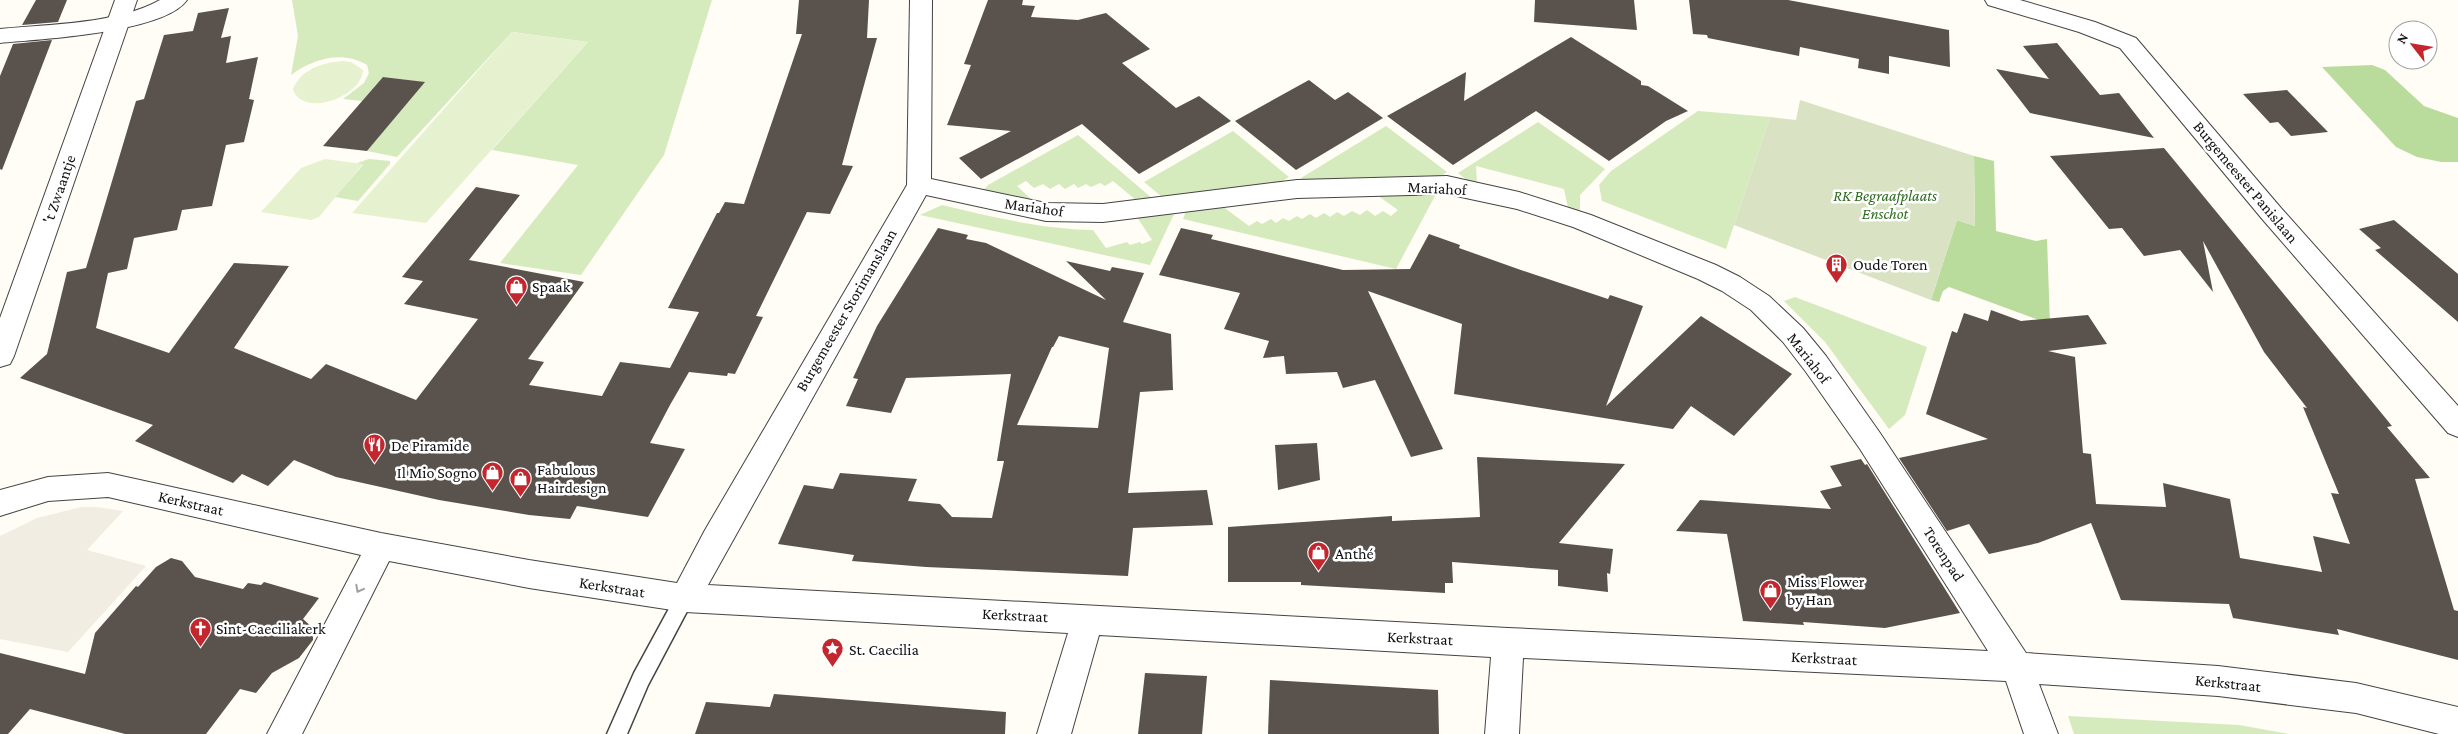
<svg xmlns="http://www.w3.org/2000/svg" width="2458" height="734" font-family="'Crimson Pro',serif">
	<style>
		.green { fill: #d5ebbd }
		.forest { fill: #b9dc9c }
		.cemetery { fill: #d9e3c4 }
		.pitch { fill: #e6f2cf }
		.plaza { fill: #f1ede2 }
		.building { fill: #5a524d; fill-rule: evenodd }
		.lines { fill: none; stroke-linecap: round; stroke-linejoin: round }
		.service-casing { stroke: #444; stroke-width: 3 }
		.minor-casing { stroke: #444; stroke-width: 2 }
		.tertiary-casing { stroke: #444; stroke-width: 2 }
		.service { fill: #fff; fill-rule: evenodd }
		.minor { fill: #fff; fill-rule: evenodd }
		.tertiary { fill: #fff; fill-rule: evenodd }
		.oneway { stroke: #a0a0a0 }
		.labels { text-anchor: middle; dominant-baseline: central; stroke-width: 5; stroke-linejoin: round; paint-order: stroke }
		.street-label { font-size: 16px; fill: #111; stroke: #fff }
		.park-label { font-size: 16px; font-style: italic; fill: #2f6b1f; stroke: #fff }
		.poi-label { font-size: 16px; fill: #111; stroke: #fff; text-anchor: start }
	</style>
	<rect width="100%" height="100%" fill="#fffdf5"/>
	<g class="green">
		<path d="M292,0H712L664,155L581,275L500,263L578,165L492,150L588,42L512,32L397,157L367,151L424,82L383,77L362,101L343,99L364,83L369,73L367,65C342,50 313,59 291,75L298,36Z"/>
		<polygon points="1698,111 1770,117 1726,249 1602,201 1599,185 1611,171"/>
		<polygon points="1538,122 1605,169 1580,195 1580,212 1568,208 1564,189 1476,166 1477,183 1469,182 1458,173"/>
		<polygon points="1386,126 1447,172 1438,178 1304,181 1301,178"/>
		<polygon points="1233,131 1289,177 1279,183 1162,197 1144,182"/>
		<polygon points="1078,135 1153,199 1137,201 1113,181 1105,186 1100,183 1091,187 1086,184 1078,188 1074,184 1065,189 1059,184 1050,189 1043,184 1034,188 1026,181 1017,186 1032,200 984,190 988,185"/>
		<polygon points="369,159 390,161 390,164 358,201 335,197 363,165 357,163"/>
		<polygon points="1436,194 1396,269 1183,219 1186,211 1222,206 1249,226 1257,221 1262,224 1271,219 1276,223 1283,218 1289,221 1297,216 1302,219 1310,214 1316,218 1324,213 1330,217 1337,212 1344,216 1352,211 1360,215 1367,210 1375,216 1383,211 1391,216 1398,210 1377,195"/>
		<path d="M942,205C992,217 1041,229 1093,230L1106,248L1127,242L1130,245L1140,242L1142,244L1152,240L1137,217L1175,212L1150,265L920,215Z"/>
		<polygon points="1795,297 1927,347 1905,415 1889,429 1825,342 1784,301"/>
		<polygon points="2068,716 2239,725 2289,734 2074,734"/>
	</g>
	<g class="forest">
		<polygon points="2372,65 2385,70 2424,106 2458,118 2458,162 2441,162 2417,157 2396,147 2322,67"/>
		<polygon points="1974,156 1994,161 1996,231 2036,241 2047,239 2050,324 1949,287 1943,291 1939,302 1931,300 1957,220 1975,226"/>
	</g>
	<polygon class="cemetery" points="1800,100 1974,156 1975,226 1957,220 1931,300 1734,225 1770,117 1796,120"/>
	<g class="pitch">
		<polygon points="512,32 588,42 426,223 352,213"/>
		<path d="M342,61L351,62L363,70C362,98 301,118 293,89C301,69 322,63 342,61Z"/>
		<polygon points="325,159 363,164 319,217 311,220 261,212 301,168"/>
	</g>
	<polygon class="plaza" points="81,507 97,507 123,511 87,550 146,566 68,652 0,639 0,536 37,518"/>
	<g class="building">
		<polygon points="36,0 67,0 58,22 22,25"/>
		<polygon points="799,0 869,0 867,38 877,38 842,165 853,166 830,214 807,212 756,316 763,317 735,374 728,373 727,376 689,372 670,405 650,443 685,449 648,517 577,506 570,519 529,515 439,500 336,477 294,460 268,486 242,474 233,483 135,441 153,425 20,378 47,354 67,272 86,268 136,101 144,99 164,35 193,31 198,13 229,8 221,38 231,36 226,63 258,57 249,99 254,100 244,142 226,145 212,206 182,210 177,230 134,238 127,269 108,273 96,328 169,353 234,263 289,266 234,348 311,379 326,364 416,400 478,319 404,304 423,281 402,277 476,187 520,195 469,260 584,282 528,359 544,362 529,385 602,396 620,362 670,368 699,312 668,308 717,213 719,213 725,202 744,204 802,34 796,34"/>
		<polygon points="988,0 1023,0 1022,5 1035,6 1031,17 1078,20 1106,13 1150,49 1122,63 1176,108 1199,96 1231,121 1139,174 1082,124 981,179 959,158 1011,131 947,125 971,65 964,64"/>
		<polygon points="1535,0 1634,0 1637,30 1534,22"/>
		<polygon points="1689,0 1788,0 1949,30 1950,67 1889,56 1889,74 1858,68 1859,59 1800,47 1799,56 1708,38 1707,35 1693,34"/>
		<polygon points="1571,37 1641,81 1641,85 1648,86 1688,111 1666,121 1609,161 1536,111 1453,165 1387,116 1466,72 1464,101"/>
		<polygon points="52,40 2,170 0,169 0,76 13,44"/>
		<polygon points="2057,43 2100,95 2119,93 2154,138 2030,113 1996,69 2049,79 2023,46"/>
		<polygon points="383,77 425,82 367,151 323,146"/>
		<polygon points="1309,80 1335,100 1348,92 1383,118 1296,170 1235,121"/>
		<polygon points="2287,90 2328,132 2291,136 2278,122 2270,123 2243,94"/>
		<polygon points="2164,148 2392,426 2387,427 2430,478 2415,479 2454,610 2458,611 2458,660 2337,629 2339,635 2233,618 2229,604 2121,600 2091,523 2038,543 1989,554 1969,524 1947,531 1899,458 1988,439 1926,414 1952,331 1957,333 1964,313 1988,321 1991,310 2021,321 2088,315 2107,344 2048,351 2075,357 2083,453 2091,454 2096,504 2166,507 2163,483 2230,499 2240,558 2322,572 2313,536 2350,544 2331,493 2339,494 2303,407 2307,408 2264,352 2203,241 2213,292 2180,250 2144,256 2122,228 2109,229 2050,156"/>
		<polygon points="2394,220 2458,274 2458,322 2375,250 2381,248 2359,229"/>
		<path d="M938,228L968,235L966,239L986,243L1106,300L1066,261L1110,271L1112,267L1144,273L1123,322L1171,334L1173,390L1140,392L1128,493L1207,490L1213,525L1133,528L1128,576L926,567L852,561L854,555L778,544L804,485L833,489L840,473L917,479L908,501L940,504L952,517L992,518L1004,461H997L1011,374L906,378L891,413L846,406L858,379L853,378L877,326ZM1059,336L1109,348L1098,428L1017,425L1052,347H1053Z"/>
		<polygon points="1181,228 1213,235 1211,239 1343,270 1410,269 1429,234 1460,245 1459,248 1518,269 1608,299 1610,295 1643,306 1606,406 1701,316 1792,374 1734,436 1691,406 1673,429 1454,394 1462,324 1368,291 1443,449 1411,457 1375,380 1343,388 1337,372 1286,374 1284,356 1263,358 1269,341 1224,329 1240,293 1159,275"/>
		<polygon points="1317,443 1320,480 1278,490 1275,445"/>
		<polygon points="1477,457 1625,464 1559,543 1613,549 1610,574 1607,573 1608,592 1558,586 1558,570 1452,562 1453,583 1445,583 1445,593 1301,585 1301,582 1228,582 1228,527 1392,516 1392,521 1480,517"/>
		<polygon points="1861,459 1865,465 1867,464 1960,613 1885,628 1803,622 1804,625 1743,621 1727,534 1676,531 1700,500 1831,509 1820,491 1842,486 1830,466"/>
		<polygon points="171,558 182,561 195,577 243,589 248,583 261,585 264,582 319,598 303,619 313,628 313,640 299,658 272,673 256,693 240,689 206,734 125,734 30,709 8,734 0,734 0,653 85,674 95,633 136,586 138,587 156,567"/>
		<polygon points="1145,673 1207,676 1202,734 1138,734"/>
		<polygon points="1270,680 1438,690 1439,734 1268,734"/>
		<polygon points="774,694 1006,712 1005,734 695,734 706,702 770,707"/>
	</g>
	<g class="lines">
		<defs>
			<polygon id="service" points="685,590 692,592 694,598 648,685 627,734 607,734 634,673 678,592"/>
			<g id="minor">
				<path d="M160,0H187C164,33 40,39 0,43V29C50,24 117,24 160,0Z"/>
				<path d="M910,0H932L931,179L1046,203L1103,204L1297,180L1447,176L1519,192L1591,215L1716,265L1740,277L1769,296L1803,328L1826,356L1880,433L2026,653L2218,666L2356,683L2458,707V734H2439L2356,713L2218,696L2039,684L2058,734H2024L2006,681L1523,658L1519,734H1485L1491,657L1099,635L1071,734H1037L1068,633L685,612L529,588L389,561L302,734H267L361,555L108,497L48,501L0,516V490L48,477L108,473L381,533L529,560L677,583L705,530L907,185ZM1447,194L1517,209L1573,227L1698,279L1722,291L1751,310L1783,342L1806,372L1860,449L1988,651L1508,628L708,585L926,195L1046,221L1103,222L1297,198Z"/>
				<polygon points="1985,0 2020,0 2095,22 2136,38 2281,208 2458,406 2458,437 2448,433 2263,220 2120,48 2079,32 1988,5"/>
			</g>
			<polygon id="tertiary" points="115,0 137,0 14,356 10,364 0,367 0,318"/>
		</defs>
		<use href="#service" class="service-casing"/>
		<use href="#minor" class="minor-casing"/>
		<use href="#tertiary" class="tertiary-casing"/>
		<use href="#service" class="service"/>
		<use href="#minor" class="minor"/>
		<use href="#tertiary" class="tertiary"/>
	</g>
	<defs><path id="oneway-chevron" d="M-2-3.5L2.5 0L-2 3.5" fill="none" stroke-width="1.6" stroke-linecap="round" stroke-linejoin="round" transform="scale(1.25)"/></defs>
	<use class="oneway" href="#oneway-chevron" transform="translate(359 589) rotate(118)"/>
	<defs>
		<symbol id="building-pin" viewBox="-11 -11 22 30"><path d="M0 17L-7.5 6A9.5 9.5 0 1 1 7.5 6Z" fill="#c4262e" stroke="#fff"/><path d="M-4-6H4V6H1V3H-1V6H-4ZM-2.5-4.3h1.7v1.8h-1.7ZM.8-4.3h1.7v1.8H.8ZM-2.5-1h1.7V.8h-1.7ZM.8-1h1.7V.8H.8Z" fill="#fff"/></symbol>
		<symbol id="shop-pin" viewBox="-11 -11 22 30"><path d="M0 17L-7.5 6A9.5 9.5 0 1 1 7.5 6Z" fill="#c4262e" stroke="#fff"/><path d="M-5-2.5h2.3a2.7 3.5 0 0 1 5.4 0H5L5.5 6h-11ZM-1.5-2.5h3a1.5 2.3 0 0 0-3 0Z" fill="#fff"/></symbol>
		<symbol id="restaurant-pin" viewBox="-11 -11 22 30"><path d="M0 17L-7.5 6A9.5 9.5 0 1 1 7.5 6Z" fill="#c4262e" stroke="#fff"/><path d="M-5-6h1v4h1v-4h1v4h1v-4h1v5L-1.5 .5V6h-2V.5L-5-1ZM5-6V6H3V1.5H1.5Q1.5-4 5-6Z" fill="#fff"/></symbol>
		<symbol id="church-pin" viewBox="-11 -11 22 30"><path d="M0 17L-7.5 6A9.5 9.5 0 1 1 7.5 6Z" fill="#c4262e" stroke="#fff"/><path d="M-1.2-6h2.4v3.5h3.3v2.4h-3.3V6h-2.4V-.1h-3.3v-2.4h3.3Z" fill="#fff"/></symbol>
		<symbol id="sight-pin" viewBox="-11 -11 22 30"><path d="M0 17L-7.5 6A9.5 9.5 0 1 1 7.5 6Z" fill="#c4262e" stroke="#fff"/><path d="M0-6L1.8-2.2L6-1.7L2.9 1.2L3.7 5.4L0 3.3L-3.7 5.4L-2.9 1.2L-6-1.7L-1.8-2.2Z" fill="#fff"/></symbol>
	</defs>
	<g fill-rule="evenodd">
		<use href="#building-pin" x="1824" y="252" width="25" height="34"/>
		<use href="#shop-pin" x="504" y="274" width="25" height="34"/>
		<use href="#restaurant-pin" x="362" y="432" width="25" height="34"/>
		<use href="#shop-pin" x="480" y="460" width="25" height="34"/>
		<use href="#shop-pin" x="508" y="466" width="25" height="34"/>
		<use href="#shop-pin" x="1306" y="540" width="25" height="34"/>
		<use href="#shop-pin" x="1758" y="578" width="25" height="34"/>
		<use href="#church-pin" x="188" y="616" width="25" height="34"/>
		<use href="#sight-pin" x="820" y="636" width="25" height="34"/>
	</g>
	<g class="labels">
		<g class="street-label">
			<text transform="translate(2246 182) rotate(50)">Burgemeester Panislaan</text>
			<text transform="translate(1437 188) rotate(3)">Mariahof</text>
			<text transform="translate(59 189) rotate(-71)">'t Zwaantje</text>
			<text transform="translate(1034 207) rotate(8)">Mariahof</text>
			<text transform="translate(846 310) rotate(-60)">Burgemeester Storimanslaan</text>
			<text transform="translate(1809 358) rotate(52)">Mariahof</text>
			<text transform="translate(191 503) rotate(13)">Kerkstraat</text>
			<text transform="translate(1944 554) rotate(57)">Torenpad</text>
			<text transform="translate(612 587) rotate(9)">Kerkstraat</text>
			<text transform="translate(1015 615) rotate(3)">Kerkstraat</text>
			<text transform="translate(1420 638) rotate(3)">Kerkstraat</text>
			<text transform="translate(1824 658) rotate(3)">Kerkstraat</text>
			<text transform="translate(2228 683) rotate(6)">Kerkstraat</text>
		</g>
		<g class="park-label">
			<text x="1885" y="195">RK Begraafplaats<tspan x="1885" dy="18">Enschot</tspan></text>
		</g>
		<g class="poi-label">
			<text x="1853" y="264">Oude Toren</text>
			<text x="532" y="286">Spaak</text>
			<text x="391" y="445">De Piramide</text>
			<text x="537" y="469">Fabulous<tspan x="537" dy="18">Hairdesign</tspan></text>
			<text x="477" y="472" text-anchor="end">Il Mio Sogno</text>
			<text x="1335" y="553">Anthé</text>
			<text x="1787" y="581">Miss Flower<tspan x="1787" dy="18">by Han</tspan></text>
			<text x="216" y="628">Sint-Caeciliakerk</text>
			<text x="849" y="649">St. Caecilia</text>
		</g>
	</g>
	<g transform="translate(2413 45) rotate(301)"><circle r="24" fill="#ffffff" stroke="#a0a0a0"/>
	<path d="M0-4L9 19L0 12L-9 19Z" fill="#c4262e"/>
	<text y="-8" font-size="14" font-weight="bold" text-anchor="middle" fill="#111111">N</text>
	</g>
</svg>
